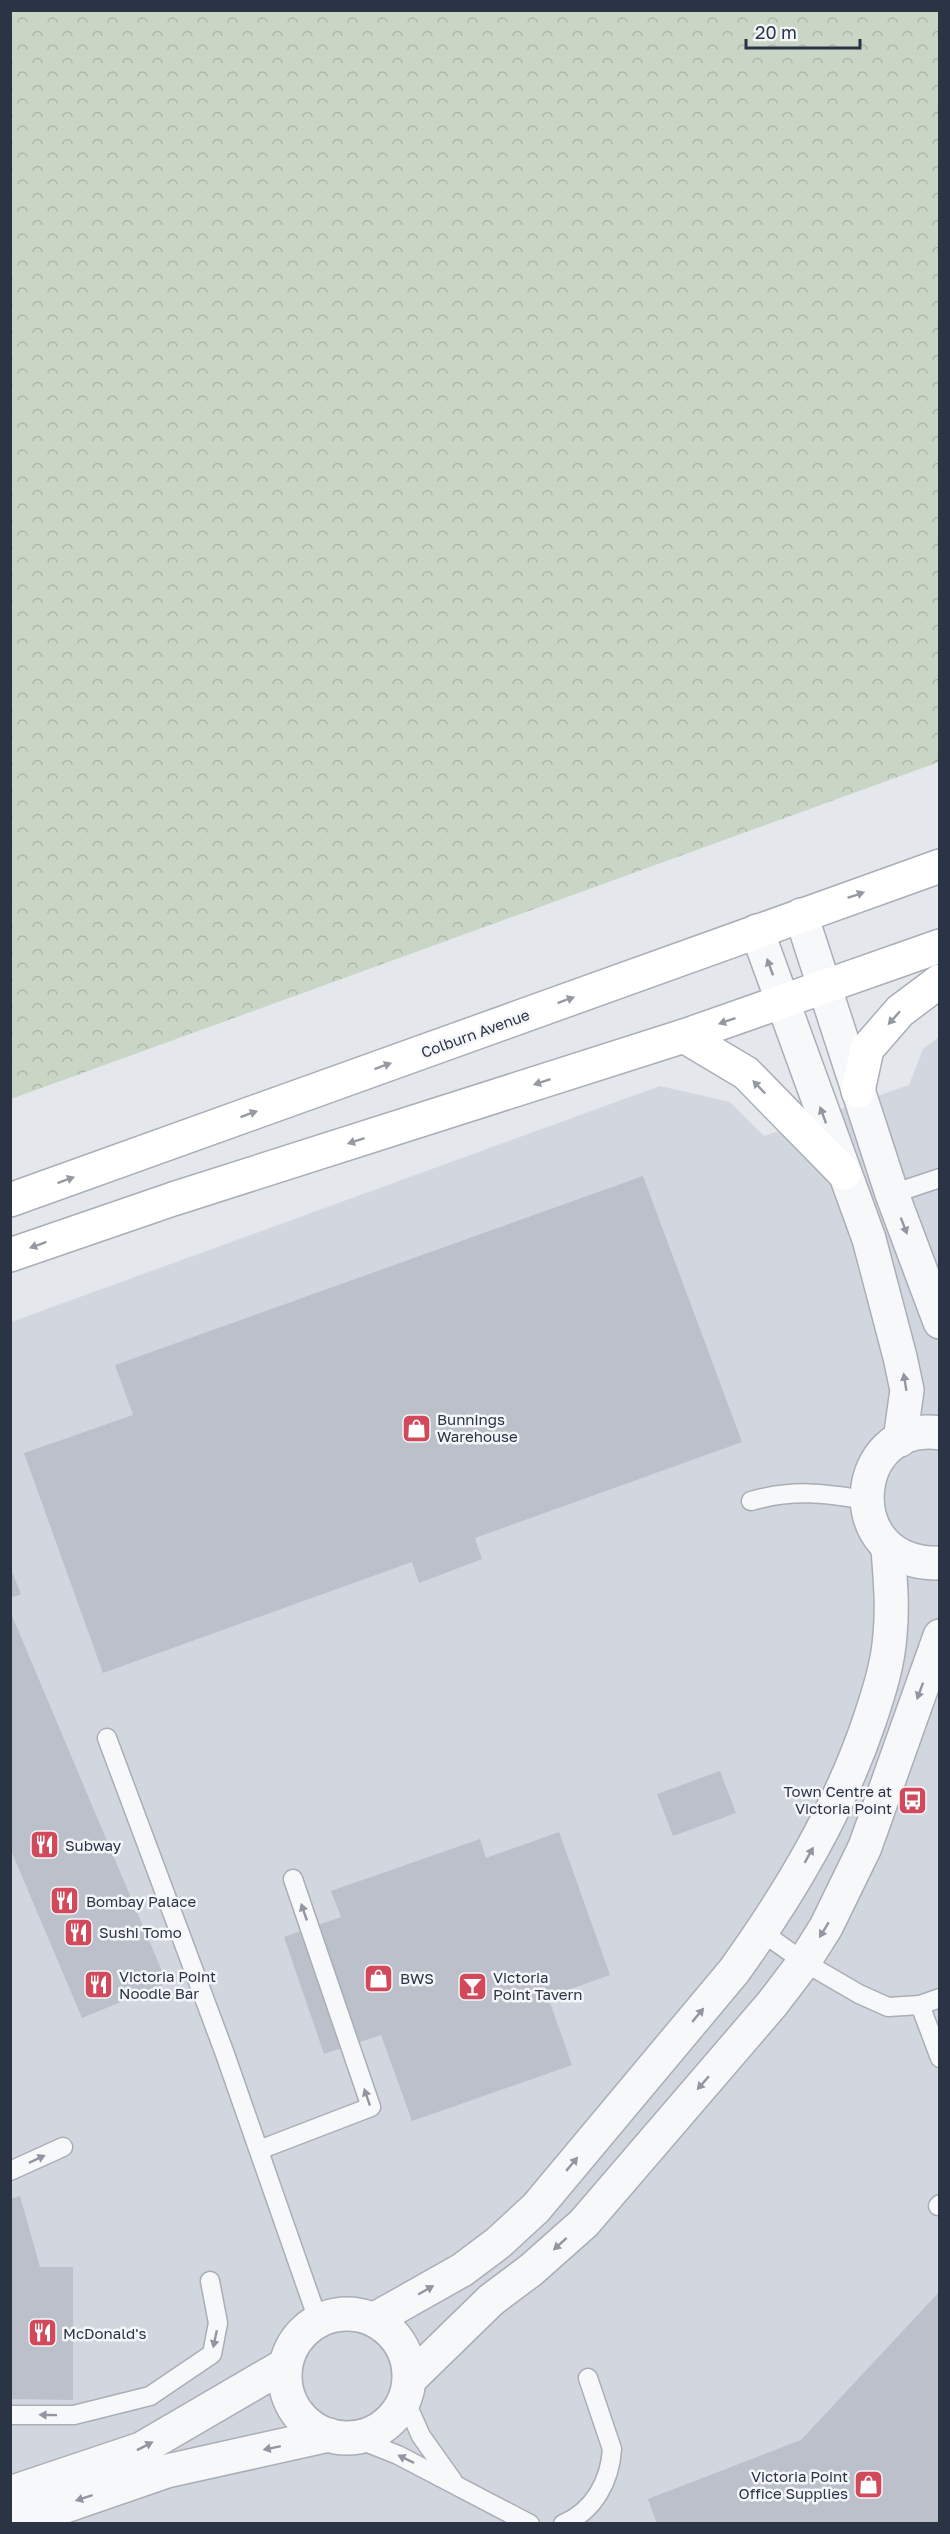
<svg xmlns="http://www.w3.org/2000/svg" width="950" height="2534" font-family="'Golos Text',sans-serif">
	<style>
		.built { fill: #d2d6de }
		.park { fill: url(#park-crowns) }
		.building { fill: #bbc0ca }
		.lines { fill: none; stroke-linecap: round; stroke-linejoin: round }
		.lane-casing { stroke: #a9aeb7; stroke-width: 21 }
		.street-casing { stroke: #a9aeb7; stroke-width: 36 }
		.secondary-casing { stroke: #a9aeb7; stroke-width: 36 }
		.lane { stroke: #f7f8fa; stroke-width: 18 }
		.street { stroke: #f7f8fa; stroke-width: 33 }
		.secondary { stroke: #fff; stroke-width: 33 }
		.oneway { fill: #959aa2 }
		.oneway2 { fill: #9196a0 }
		.labels { text-anchor: middle; dominant-baseline: central; stroke-width: 5; stroke-linejoin: round; paint-order: stroke }
		.street-label { font-size: 15px; fill: #2b3445; stroke: #f4f6f9 }
		.poi-label { font-size: 15px; fill: #2b3445; stroke: #f4f6f9; text-anchor: start }
	</style>
	<defs>
		<pattern id="park-crowns" width="20" height="18" patternUnits="userSpaceOnUse" patternTransform="scale(1.5)"><rect width="20" height="18" fill="#c9d6c5"/><path d="M2 6a3 3 0 1 1 6 0M12 15a3 3 0 1 1 6 0" fill="none" stroke="#adb8ab"/></pattern>
	</defs>
	<rect width="100%" height="100%" fill="#e4e7ec"/>
	<polygon class="built" points="939,1037 939,2523 11,2524 11,1322 660,1086 730,1102 764,1136 909,1085 923,1049"/>
	<polygon class="park" points="11,10 939,11 939,762 11,1099"/>
	<g class="building">
		<polygon points="643,1176 742,1442 475,1538 482,1559 419,1583 412,1562 103,1673 24,1453 133,1415 115,1365"/>
		<polygon points="10,1567 21,1594 10,1598"/>
		<polygon points="10,1611 167,1983 82,2018 10,1848"/>
		<polygon points="720,1771 736,1813 673,1836 657,1794"/>
		<polygon points="559,1832 610,1975 548,1997 572,2065 412,2121 381,2035 324,2054 284,1937 341,1917 331,1891 480,1839 486,1858"/>
		<polygon points="20,2196 40,2267 73,2267 73,2400 10,2399 10,2199"/>
		<polygon points="940,2291 940,2524 657,2524 648,2499 801,2440"/>
	</g>
	<g class="lines">
		<defs>
			<g id="lane">
				<polyline points="892,1194 940,1178"/>
				<path d="M751,1501C793,1489 824,1493 866,1500"/>
				<polyline points="107,1738 225,2054 318,2320"/>
				<polyline points="762,1932 804,1962 859,1994 888,2007 920,2005 940,1998"/>
				<polyline points="920,2005 940,2058"/>
				<polyline points="259,2150 371,2107 293,1879"/>
				<polyline points="10,2171 63,2147"/>
				<polyline points="938,2206 940,2204"/>
				<polyline points="405,2400 421,2436 453,2481"/>
				<polyline points="10,2415 74,2415 150,2396 212,2354 218,2323 210,2281"/>
				<polyline points="355,2438 398,2455 530,2524"/>
				<path d="M563,2524C594,2511 610,2481 612,2449L588,2378"/>
			</g>
			<g id="street">
				<polyline points="801,915 892,1194 940,1322"/>
				<polyline points="757,931 869,1239 900,1357 907,1390 900,1440"/>
				<path d="M940,1433C850,1419 836,1566 940,1563"/>
				<circle cx="347" cy="2376" r="62"/>
				<path d="M375,2319L462,2270L498,2243L536,2208L734,1971C790,1893 839,1811 870,1719C879,1692 888,1664 890,1635C893,1606 890,1577 888,1548"/>
				<polyline points="410,2379 491,2300 531,2270 584,2223 772,2004 804,1962 826,1927 865,1847 940,1636"/>
				<polyline points="10,2493 141,2449 285,2365"/>
				<polyline points="13,2524 167,2471 329,2435"/>
			</g>
			<g id="secondary">
				<polyline points="684,1036 746,1073 844,1173"/>
				<polyline points="858,1091 867,1049 900,1011 940,981"/>
				<polyline points="10,1200 940,866"/>
				<polyline points="10,1255 173,1199 684,1036 940,946"/>
			</g>
		</defs>
		<use href="#lane" class="lane-casing"/>
		<use href="#street" class="street-casing"/>
		<use href="#secondary" class="secondary-casing"/>
		<use href="#lane" class="lane"/>
		<use href="#street" class="street"/>
		<use href="#secondary" class="secondary"/>
	</g>
	<defs><path id="oneway-solid" d="M-6-.8H1V-3.2L6.5 0L1 3.2V.8H-6Z" transform="scale(1.5)"/></defs>
	<g class="oneway">
		<use href="#oneway-solid" transform="translate(856 895) rotate(-19)"/>
		<use href="#oneway-solid" transform="translate(566 1000) rotate(-20)"/>
		<use href="#oneway-solid" transform="translate(894 1018) rotate(132)"/>
		<use href="#oneway-solid" transform="translate(727 1021) rotate(161)"/>
		<use href="#oneway-solid" transform="translate(383 1066) rotate(-20)"/>
		<use href="#oneway-solid" transform="translate(542 1082) rotate(162)"/>
		<use href="#oneway-solid" transform="translate(759 1087) rotate(-134)"/>
		<use href="#oneway-solid" transform="translate(249 1114) rotate(-20)"/>
		<use href="#oneway-solid" transform="translate(356 1141) rotate(162)"/>
		<use href="#oneway-solid" transform="translate(66 1180) rotate(-20)"/>
		<use href="#oneway-solid" transform="translate(38 1245) rotate(160)"/>
	</g>
	<g class="oneway2">
		<use href="#oneway-solid" transform="translate(770 967) rotate(-110)"/>
		<use href="#oneway-solid" transform="translate(823 1115) rotate(-110)"/>
		<use href="#oneway-solid" transform="translate(904 1226) rotate(69)"/>
		<use href="#oneway-solid" transform="translate(905 1382) rotate(-99)"/>
		<use href="#oneway-solid" transform="translate(920 1691) rotate(110)"/>
		<use href="#oneway-solid" transform="translate(809 1855) rotate(-61)"/>
		<use href="#oneway-solid" transform="translate(304 1912) rotate(-109)"/>
		<use href="#oneway-solid" transform="translate(824 1930) rotate(121)"/>
		<use href="#oneway-solid" transform="translate(698 2015) rotate(-50)"/>
		<use href="#oneway-solid" transform="translate(703 2083) rotate(131)"/>
		<use href="#oneway-solid" transform="translate(367 2097) rotate(-109)"/>
		<use href="#oneway-solid" transform="translate(37 2159) rotate(-25)"/>
		<use href="#oneway-solid" transform="translate(572 2164) rotate(-50)"/>
		<use href="#oneway-solid" transform="translate(560 2244) rotate(138)"/>
		<use href="#oneway-solid" transform="translate(426 2290) rotate(-30)"/>
		<use href="#oneway-solid" transform="translate(215 2339) rotate(102)"/>
		<use href="#oneway-solid" transform="translate(48 2415) rotate(-179)"/>
		<use href="#oneway-solid" transform="translate(145 2446) rotate(-27)"/>
		<use href="#oneway-solid" transform="translate(272 2448) rotate(168)"/>
		<use href="#oneway-solid" transform="translate(406 2459) rotate(-154)"/>
		<use href="#oneway-solid" transform="translate(84 2498) rotate(162)"/>
	</g>
	<defs>
		<symbol id="shop-square" viewBox="-11 -11 22 22"><rect x="-9" y="-9" width="18" height="18" rx="4" fill="#d1495b" stroke="#f4f6f9"/><path d="M-5-2.5h2.3a2.7 3.5 0 0 1 5.4 0H5L5.5 6h-11ZM-1.5-2.5h3a1.5 2.3 0 0 0-3 0Z" fill="#fff"/></symbol>
		<symbol id="bus-square" viewBox="-11 -11 22 22"><rect x="-9" y="-9" width="18" height="18" rx="4" fill="#d1495b" stroke="#f4f6f9"/><path d="M-5-6H5V4H4V6H2V4H-2V6H-4V4H-5ZM-3.5-4V0h7V-4ZM-3.5 1.2v1.5H-2V1.2ZM2 1.2v1.5H3.5V1.2Z" fill="#fff"/></symbol>
		<symbol id="restaurant-square" viewBox="-11 -11 22 22"><rect x="-9" y="-9" width="18" height="18" rx="4" fill="#d1495b" stroke="#f4f6f9"/><path d="M-5-6h1v4h1v-4h1v4h1v-4h1v5L-1.5 .5V6h-2V.5L-5-1ZM5-6V6H3V1.5H1.5Q1.5-4 5-6Z" fill="#fff"/></symbol>
		<symbol id="bar-square" viewBox="-11 -11 22 22"><rect x="-9" y="-9" width="18" height="18" rx="4" fill="#d1495b" stroke="#f4f6f9"/><path d="M-6-5H6L.8 .8V4.5H3.5V6h-7V4.5H-.8V.8Z" fill="#fff"/></symbol>
	</defs>
	<g fill-rule="evenodd">
		<use href="#shop-square" x="400" y="1412" width="33" height="33"/>
		<use href="#bus-square" x="896" y="1784" width="33" height="33"/>
		<use href="#restaurant-square" x="28" y="1828" width="33" height="33"/>
		<use href="#restaurant-square" x="48" y="1884" width="33" height="33"/>
		<use href="#restaurant-square" x="62" y="1916" width="33" height="33"/>
		<use href="#shop-square" x="362" y="1962" width="33" height="33"/>
		<use href="#restaurant-square" x="82" y="1968" width="33" height="33"/>
		<use href="#bar-square" x="456" y="1970" width="33" height="33"/>
		<use href="#restaurant-square" x="26" y="2316" width="33" height="33"/>
		<use href="#shop-square" x="852" y="2468" width="33" height="33"/>
	</g>
	<g class="labels">
		<g class="street-label">
			<text transform="translate(475 1033) rotate(-20)">Colburn Avenue</text>
		</g>
		<g class="poi-label">
			<text x="437" y="1419">Bunnings<tspan x="437" dy="17">Warehouse</tspan></text>
			<text x="892" y="1791" text-anchor="end">Town Centre at<tspan x="892" dy="17">Victoria Point</tspan></text>
			<text x="65" y="1845">Subway</text>
			<text x="86" y="1901">Bombay Palace</text>
			<text x="99" y="1932">Sushi Tomo</text>
			<text x="119" y="1976">Victoria Point<tspan x="119" dy="17">Noodle Bar</tspan></text>
			<text x="493" y="1977">Victoria<tspan x="493" dy="17">Point Tavern</tspan></text>
			<text x="400" y="1978">BWS</text>
			<text x="63" y="2333">McDonald's</text>
			<text x="848" y="2476" text-anchor="end">Victoria Point<tspan x="848" dy="17">Office Supplies</tspan></text>
		</g>
	</g>
	<rect width="950" height="2534" fill="none" stroke="#2b3445" stroke-width="24"/>
	<path d="M746 39v9h114v-9" fill="none" stroke="#2b3445" stroke-width="3"/>
	<text x="755" y="39" font-size="18" fill="#2b3445" stroke="#f4f6f9" stroke-width="4.5" paint-order="stroke">20 m</text>
</svg>
